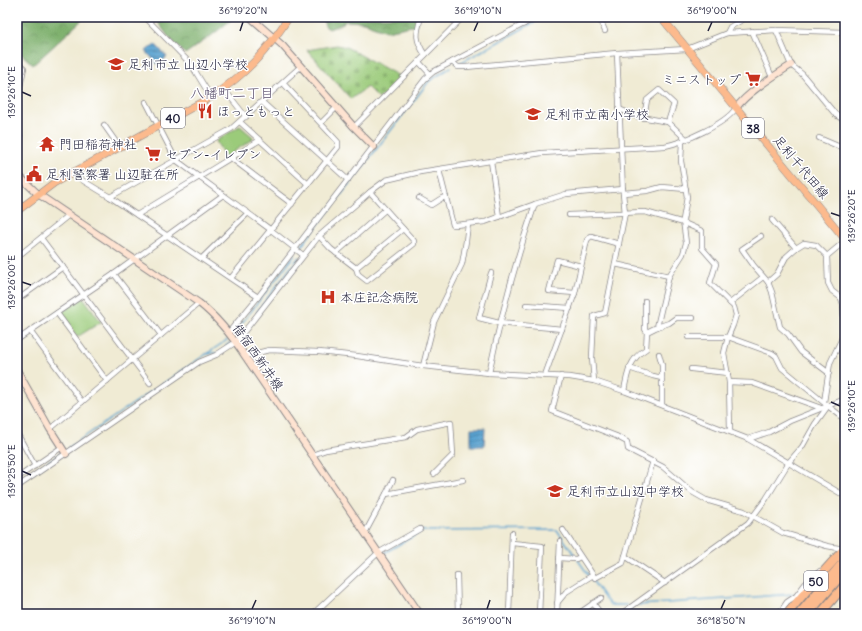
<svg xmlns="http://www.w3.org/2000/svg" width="862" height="631" font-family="Delius,'Klee One',sans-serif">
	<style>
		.green { fill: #9bcb7a; stroke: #5e765a }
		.forest { fill: url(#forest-crowns); stroke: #4f6852 }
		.cemetery { fill: url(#cemetery-stones); stroke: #5e765a }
		.water { fill: url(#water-rules); stroke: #3e6286 }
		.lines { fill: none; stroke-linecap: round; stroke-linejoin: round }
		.stream { stroke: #59a2d0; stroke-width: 1.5 }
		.street-casing { stroke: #898688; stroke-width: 6 }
		.secondary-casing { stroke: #898688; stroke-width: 8 }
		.primary-casing { stroke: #898688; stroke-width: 8 }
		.highway-casing { stroke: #898688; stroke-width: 10 }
		.street { stroke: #fff; stroke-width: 4.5 }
		.secondary { stroke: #fee3d1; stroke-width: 6 }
		.primary { stroke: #fcba8d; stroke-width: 7 }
		.highway { stroke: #fcba8d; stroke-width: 8 }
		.ticks { fill: none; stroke: #22223b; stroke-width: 1.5 }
		.labels { text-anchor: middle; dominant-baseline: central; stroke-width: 3; stroke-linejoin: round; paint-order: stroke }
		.shield { fill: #fff; stroke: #646476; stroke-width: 1 }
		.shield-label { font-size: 12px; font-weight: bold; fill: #22223b }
		.poi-label { font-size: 13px; fill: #22223b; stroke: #fff; text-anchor: start }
		.street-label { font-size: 13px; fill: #22223b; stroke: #fff }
		.neighbourhood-label { font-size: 14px; fill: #5e5370; stroke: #fff }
		.neatline { fill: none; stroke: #22223b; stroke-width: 1.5 }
		.ticks-label { font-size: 10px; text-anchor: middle; fill: #22223b }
	</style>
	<defs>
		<pattern id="forest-crowns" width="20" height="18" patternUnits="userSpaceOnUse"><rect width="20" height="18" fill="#7caf6a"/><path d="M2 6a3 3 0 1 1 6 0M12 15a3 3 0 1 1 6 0" fill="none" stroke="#658e58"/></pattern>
		<pattern id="cemetery-stones" width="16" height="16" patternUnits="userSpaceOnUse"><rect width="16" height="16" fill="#9bcb7a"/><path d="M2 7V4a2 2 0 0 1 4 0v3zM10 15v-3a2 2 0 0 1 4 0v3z" fill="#85ae6a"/></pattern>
		<pattern id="water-rules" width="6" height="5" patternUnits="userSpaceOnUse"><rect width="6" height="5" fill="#59a2d0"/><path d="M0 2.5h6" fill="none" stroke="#4984aa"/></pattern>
	</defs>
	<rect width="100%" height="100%" fill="#fff"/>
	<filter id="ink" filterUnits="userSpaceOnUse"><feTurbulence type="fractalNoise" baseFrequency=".025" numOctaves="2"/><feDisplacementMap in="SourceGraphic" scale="8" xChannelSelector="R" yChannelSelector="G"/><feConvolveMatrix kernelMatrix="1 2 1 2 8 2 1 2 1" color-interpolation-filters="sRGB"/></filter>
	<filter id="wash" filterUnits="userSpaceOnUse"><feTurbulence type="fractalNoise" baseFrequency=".012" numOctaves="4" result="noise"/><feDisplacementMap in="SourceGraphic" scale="16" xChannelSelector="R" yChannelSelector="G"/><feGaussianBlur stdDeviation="0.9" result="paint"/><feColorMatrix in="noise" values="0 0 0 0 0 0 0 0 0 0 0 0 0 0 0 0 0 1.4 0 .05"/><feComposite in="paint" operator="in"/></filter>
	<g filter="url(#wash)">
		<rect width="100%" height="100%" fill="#f0ebd4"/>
		<g class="green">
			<polygon points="240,126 253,137 252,140 225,157 216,141 238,127"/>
			<polygon points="83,297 101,322 77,337 60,313"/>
		</g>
		<g class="forest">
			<polygon points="17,17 81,17 83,19 33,65 17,50"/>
			<polygon points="154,17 232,17 231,20 211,36 185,54 170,39"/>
			<polygon points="322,17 418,17 415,27 411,26 387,31 372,26 364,22 346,21 340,25 329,29 325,26"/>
		</g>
		<polygon class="cemetery" points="337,45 346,47 401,77 379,99 367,87 351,99 307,50"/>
		<g class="water">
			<polygon points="155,44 167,57 158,65 146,51"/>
			<polygon points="471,428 485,428 484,446 471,446"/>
		</g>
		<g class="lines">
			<g class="stream">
				<polyline points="458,64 544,17"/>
				<polyline points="300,248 429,81 451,67"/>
				<polyline points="257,312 299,257"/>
				<polyline points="236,331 295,254"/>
				<polyline points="226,346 230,343"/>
				<polyline points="206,354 216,353"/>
				<polyline points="68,448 227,340"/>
				<polyline points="17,482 60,454"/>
				<polyline points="384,553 422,531 557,530 576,557"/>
				<polyline points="578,560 606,600 610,605 627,605"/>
				<polyline points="639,605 795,594"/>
			</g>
		</g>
	</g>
	<g filter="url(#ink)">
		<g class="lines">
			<defs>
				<g id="street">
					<polyline points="145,17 185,58 192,66 211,97"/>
					<path d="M421,17C416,34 415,40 425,55"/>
					<polyline points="519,17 524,24"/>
					<polyline points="599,17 605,31"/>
					<polyline points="776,30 791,65 802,74 836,115 845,121"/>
					<polyline points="752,31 772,77"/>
					<polyline points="727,33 730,27 747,17"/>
					<polyline points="17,62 24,68 17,100"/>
					<polyline points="419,62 430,74"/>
					<polyline points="452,62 458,67 466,67 617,53 687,49 727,33 776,30 845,32"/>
					<polyline points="224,89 246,117"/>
					<polyline points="146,102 176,160 271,230 303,255"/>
					<polyline points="262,102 348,180"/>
					<polyline points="619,109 636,116 668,122 686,139"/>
					<polyline points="836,115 845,115"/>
					<polyline points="644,118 647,100 659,90 674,104 668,122"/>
					<polyline points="240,122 308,184"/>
					<polyline points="321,123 337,107"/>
					<polyline points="104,125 116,142 118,147"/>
					<polyline points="354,127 463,17"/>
					<polyline points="17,131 20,136 17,142"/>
					<polyline points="819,138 845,149"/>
					<polyline points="231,158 292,204"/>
					<polyline points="491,161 499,217"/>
					<polyline points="439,170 453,225 455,225 485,222 535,204 566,194 623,189"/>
					<polyline points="74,172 82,180 110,197 258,297"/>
					<polyline points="623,193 647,191 662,187 686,189"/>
					<polyline points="110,197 231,129 300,67"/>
					<polyline points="419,198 431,205 442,198 446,197"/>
					<polyline points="137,215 260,140"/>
					<polyline points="569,215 645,212 684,223 702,231 702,248 716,264 710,283 734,307 736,315 733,325 728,337 724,353 729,382 730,431"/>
					<polyline points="772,220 796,248"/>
					<polyline points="319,236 331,249 356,268 358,274 367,281 414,244 414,241 370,192"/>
					<polyline points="761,236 742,249 754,266 768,282 772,292 780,327 788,334 801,352 829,373"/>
					<polyline points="41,238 150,383"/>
					<polyline points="336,253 385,210"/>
					<polyline points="827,256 845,241"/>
					<polyline points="17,257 69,215"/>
					<polyline points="201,259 248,213"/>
					<polyline points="615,264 669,276"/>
					<polyline points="356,268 403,229"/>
					<polyline points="491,273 479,318 499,323 562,329"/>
					<polyline points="114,274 161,335"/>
					<polyline points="231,278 338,147 338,142 283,83"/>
					<polyline points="768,282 777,274 786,257 796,248 804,243 816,245 827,256 828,283 832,291 841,298 843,304 845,332 830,363 824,402"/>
					<polyline points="575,293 549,291 557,260 581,266"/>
					<polyline points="17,300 63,267"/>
					<polyline points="645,301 645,329 647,332"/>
					<polyline points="730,303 763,277"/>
					<polyline points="526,305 570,308"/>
					<polyline points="57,313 107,381"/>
					<polyline points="657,327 669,323 676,318 693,318"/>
					<polyline points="30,331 82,402"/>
					<polyline points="229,332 258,297 425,79 433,72 537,17"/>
					<polyline points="17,340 114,274 223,195"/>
					<polyline points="659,354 662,365 662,405"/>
					<polyline points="245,356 269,350 319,352 357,356 423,366 489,373 570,377 594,381 624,391 748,439 845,496"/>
					<polyline points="423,366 434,322 462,264 466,241 468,224"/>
					<polyline points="629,368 653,376 662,378"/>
					<polyline points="691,369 728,373"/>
					<path d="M489,373C501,316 516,259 535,204"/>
					<polyline points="545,375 575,293 587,240 591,236 619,244"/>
					<polyline points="561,376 552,411 616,436 627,442 628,449 663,467 692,492 706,500 744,511 783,533 827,546 844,549"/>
					<polyline points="594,381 592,358 594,316 605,313 625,213 623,193 617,53"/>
					<polyline points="729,382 752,383 821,408"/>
					<path d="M624,391C627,374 630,358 646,349L647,332L657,327L669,276L683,254L686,243L683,220L687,197L681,161L682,142"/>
					<polyline points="828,406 845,419"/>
					<polyline points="50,429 199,303"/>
					<polyline points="17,433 35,466"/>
					<polyline points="748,439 769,432 790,421 845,399"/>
					<polyline points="312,455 326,450 406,437 417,429 451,422 453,455 434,474"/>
					<polyline points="17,478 62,447"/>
					<path d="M17,487L199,362L216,355L236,342L319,236L370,192L386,180L420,172L542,153L665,146C684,142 726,124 736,108"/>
					<polyline points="386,494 393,480"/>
					<polyline points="563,530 595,578 623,563 653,461"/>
					<polyline points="365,533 386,494 463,480"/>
					<polyline points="512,543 542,546 539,614"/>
					<polyline points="625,556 665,583"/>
					<polyline points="559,558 576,559 580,557"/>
					<polyline points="457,575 458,614"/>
					<polyline points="557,603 566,592 593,575"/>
					<polyline points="593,603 601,614"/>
					<polyline points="313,614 378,553 420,529"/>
					<polyline points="509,614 512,533"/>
					<polyline points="557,614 560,541"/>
					<polyline points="578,614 601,598"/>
					<polyline points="621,614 748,523 766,499 789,462 802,447 815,424 828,406 782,368 776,356 772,353 728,337 688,337"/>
					<polyline points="779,614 787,602 796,596 805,584 820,571"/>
				</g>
				<g id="secondary">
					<polyline points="250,17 282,45 354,127 374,147"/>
					<path d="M736,108C748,92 774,76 791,65"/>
					<path d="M17,174L38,194L199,303C218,318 232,336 245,356L420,614"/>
					<polyline points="17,370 50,429 66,454"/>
				</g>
				<g id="primary">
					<polyline points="661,17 845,239"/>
					<path d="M17,211L54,183L211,97C245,75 267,51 289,17"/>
				</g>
				<g id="highway">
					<polyline points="787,614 808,589 845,548"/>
					<polyline points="799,614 845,560"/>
					<polyline points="808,614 845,571"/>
					<polyline points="820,614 845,585"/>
				</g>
			</defs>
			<use href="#street" class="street-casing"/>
			<use href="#secondary" class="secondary-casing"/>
			<use href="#primary" class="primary-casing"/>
			<use href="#highway" class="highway-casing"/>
			<use href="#street" class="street"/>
			<use href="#secondary" class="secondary"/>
			<use href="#primary" class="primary"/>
			<use href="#highway" class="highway"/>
		</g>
	</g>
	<path class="ticks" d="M240,31L243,22M474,31L478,22M708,31L712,22M22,92L31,96M831,213L840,216M22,282L31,285M831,402L840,406M22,471L31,475M252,609L256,600M487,609L490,600M721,609L725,600"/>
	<defs>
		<symbol id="school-bare" viewBox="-9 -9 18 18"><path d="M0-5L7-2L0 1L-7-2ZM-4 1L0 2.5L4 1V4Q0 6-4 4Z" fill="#c8321e" stroke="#fff" stroke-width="2.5" paint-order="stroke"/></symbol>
		<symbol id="supermarket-bare" viewBox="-9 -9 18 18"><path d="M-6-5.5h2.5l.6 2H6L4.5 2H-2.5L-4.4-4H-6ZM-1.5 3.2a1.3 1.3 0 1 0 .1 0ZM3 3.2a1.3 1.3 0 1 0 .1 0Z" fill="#c8321e" stroke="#fff" stroke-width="2.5" paint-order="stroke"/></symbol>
		<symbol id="restaurant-bare" viewBox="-9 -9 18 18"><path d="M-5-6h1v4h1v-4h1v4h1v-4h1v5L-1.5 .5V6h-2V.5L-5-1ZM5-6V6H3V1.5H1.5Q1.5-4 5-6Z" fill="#c8321e" stroke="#fff" stroke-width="2.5" paint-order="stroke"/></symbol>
		<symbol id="temple-bare" viewBox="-9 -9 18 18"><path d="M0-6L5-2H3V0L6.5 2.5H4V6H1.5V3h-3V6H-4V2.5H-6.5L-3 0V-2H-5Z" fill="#c8321e" stroke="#fff" stroke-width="2.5" paint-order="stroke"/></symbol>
		<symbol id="civic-bare" viewBox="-9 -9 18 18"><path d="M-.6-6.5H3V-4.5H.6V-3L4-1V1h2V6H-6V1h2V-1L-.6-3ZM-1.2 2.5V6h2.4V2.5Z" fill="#c8321e" stroke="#fff" stroke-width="2.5" paint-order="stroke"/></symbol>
		<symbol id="hospital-bare" viewBox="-9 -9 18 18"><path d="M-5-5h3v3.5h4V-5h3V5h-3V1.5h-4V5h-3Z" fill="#c8321e" stroke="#fff" stroke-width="2.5" paint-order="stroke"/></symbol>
	</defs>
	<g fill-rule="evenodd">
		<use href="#school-bare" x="105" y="53" width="22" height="22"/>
		<use href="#supermarket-bare" x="742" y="68" width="22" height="22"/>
		<use href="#restaurant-bare" x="194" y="100" width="22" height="22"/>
		<use href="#school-bare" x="522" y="103" width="22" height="22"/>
		<use href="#temple-bare" x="36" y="133" width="22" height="22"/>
		<use href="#supermarket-bare" x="142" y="143" width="22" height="22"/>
		<use href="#civic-bare" x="23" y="163" width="22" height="22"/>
		<use href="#hospital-bare" x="317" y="286" width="22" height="22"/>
		<use href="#school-bare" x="544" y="480" width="22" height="22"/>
	</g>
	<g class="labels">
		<g class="shield">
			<rect x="161" y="108" width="24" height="20" rx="3"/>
			<rect x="742" y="118" width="22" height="20" rx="3"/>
			<rect x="804" y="571" width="24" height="20" rx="3"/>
		</g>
		<g class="shield-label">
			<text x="173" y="118">40</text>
			<text x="753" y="128">38</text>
			<text x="816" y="581">50</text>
		</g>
		<g class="poi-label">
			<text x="128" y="64">足利市立 山辺小学校</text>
			<text x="741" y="79" text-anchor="end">ミニストップ</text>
			<text x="217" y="111">ほっともっと</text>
			<text x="545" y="114">足利市立南小学校</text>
			<text x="59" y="144">門田稲荷神社</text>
			<text x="165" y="154">セブン-イレブン</text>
			<text x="46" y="174">足利警察署 山辺駐在所</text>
			<text x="340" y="297">本庄記念病院</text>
			<text x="567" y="491">足利市立山辺中学校</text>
		</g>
		<g class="street-label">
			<text transform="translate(801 167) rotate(50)">足利千代田線</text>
			<text transform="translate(258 357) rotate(55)">借宿西新井線</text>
		</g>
		<g class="neighbourhood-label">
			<text x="232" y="93">八幡町二丁目</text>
		</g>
	</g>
	<rect width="862" height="631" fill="none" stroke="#fff" stroke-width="44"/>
	<rect x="22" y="22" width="818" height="587" class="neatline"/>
	<g class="ticks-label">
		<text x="243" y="14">36°19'20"N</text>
		<text x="478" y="14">36°19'10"N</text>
		<text x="712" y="14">36°19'00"N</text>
		<text transform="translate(11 92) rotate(-90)" y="4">139°26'10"E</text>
		<text transform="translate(851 216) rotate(-90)" y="4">139°26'20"E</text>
		<text transform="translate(11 282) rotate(-90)" y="4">139°26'00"E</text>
		<text transform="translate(851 406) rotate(-90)" y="4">139°26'10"E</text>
		<text transform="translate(11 471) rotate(-90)" y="4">139°25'50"E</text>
		<text x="252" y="624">36°19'10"N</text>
		<text x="487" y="624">36°19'00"N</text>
		<text x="721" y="624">36°18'50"N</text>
	</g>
</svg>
